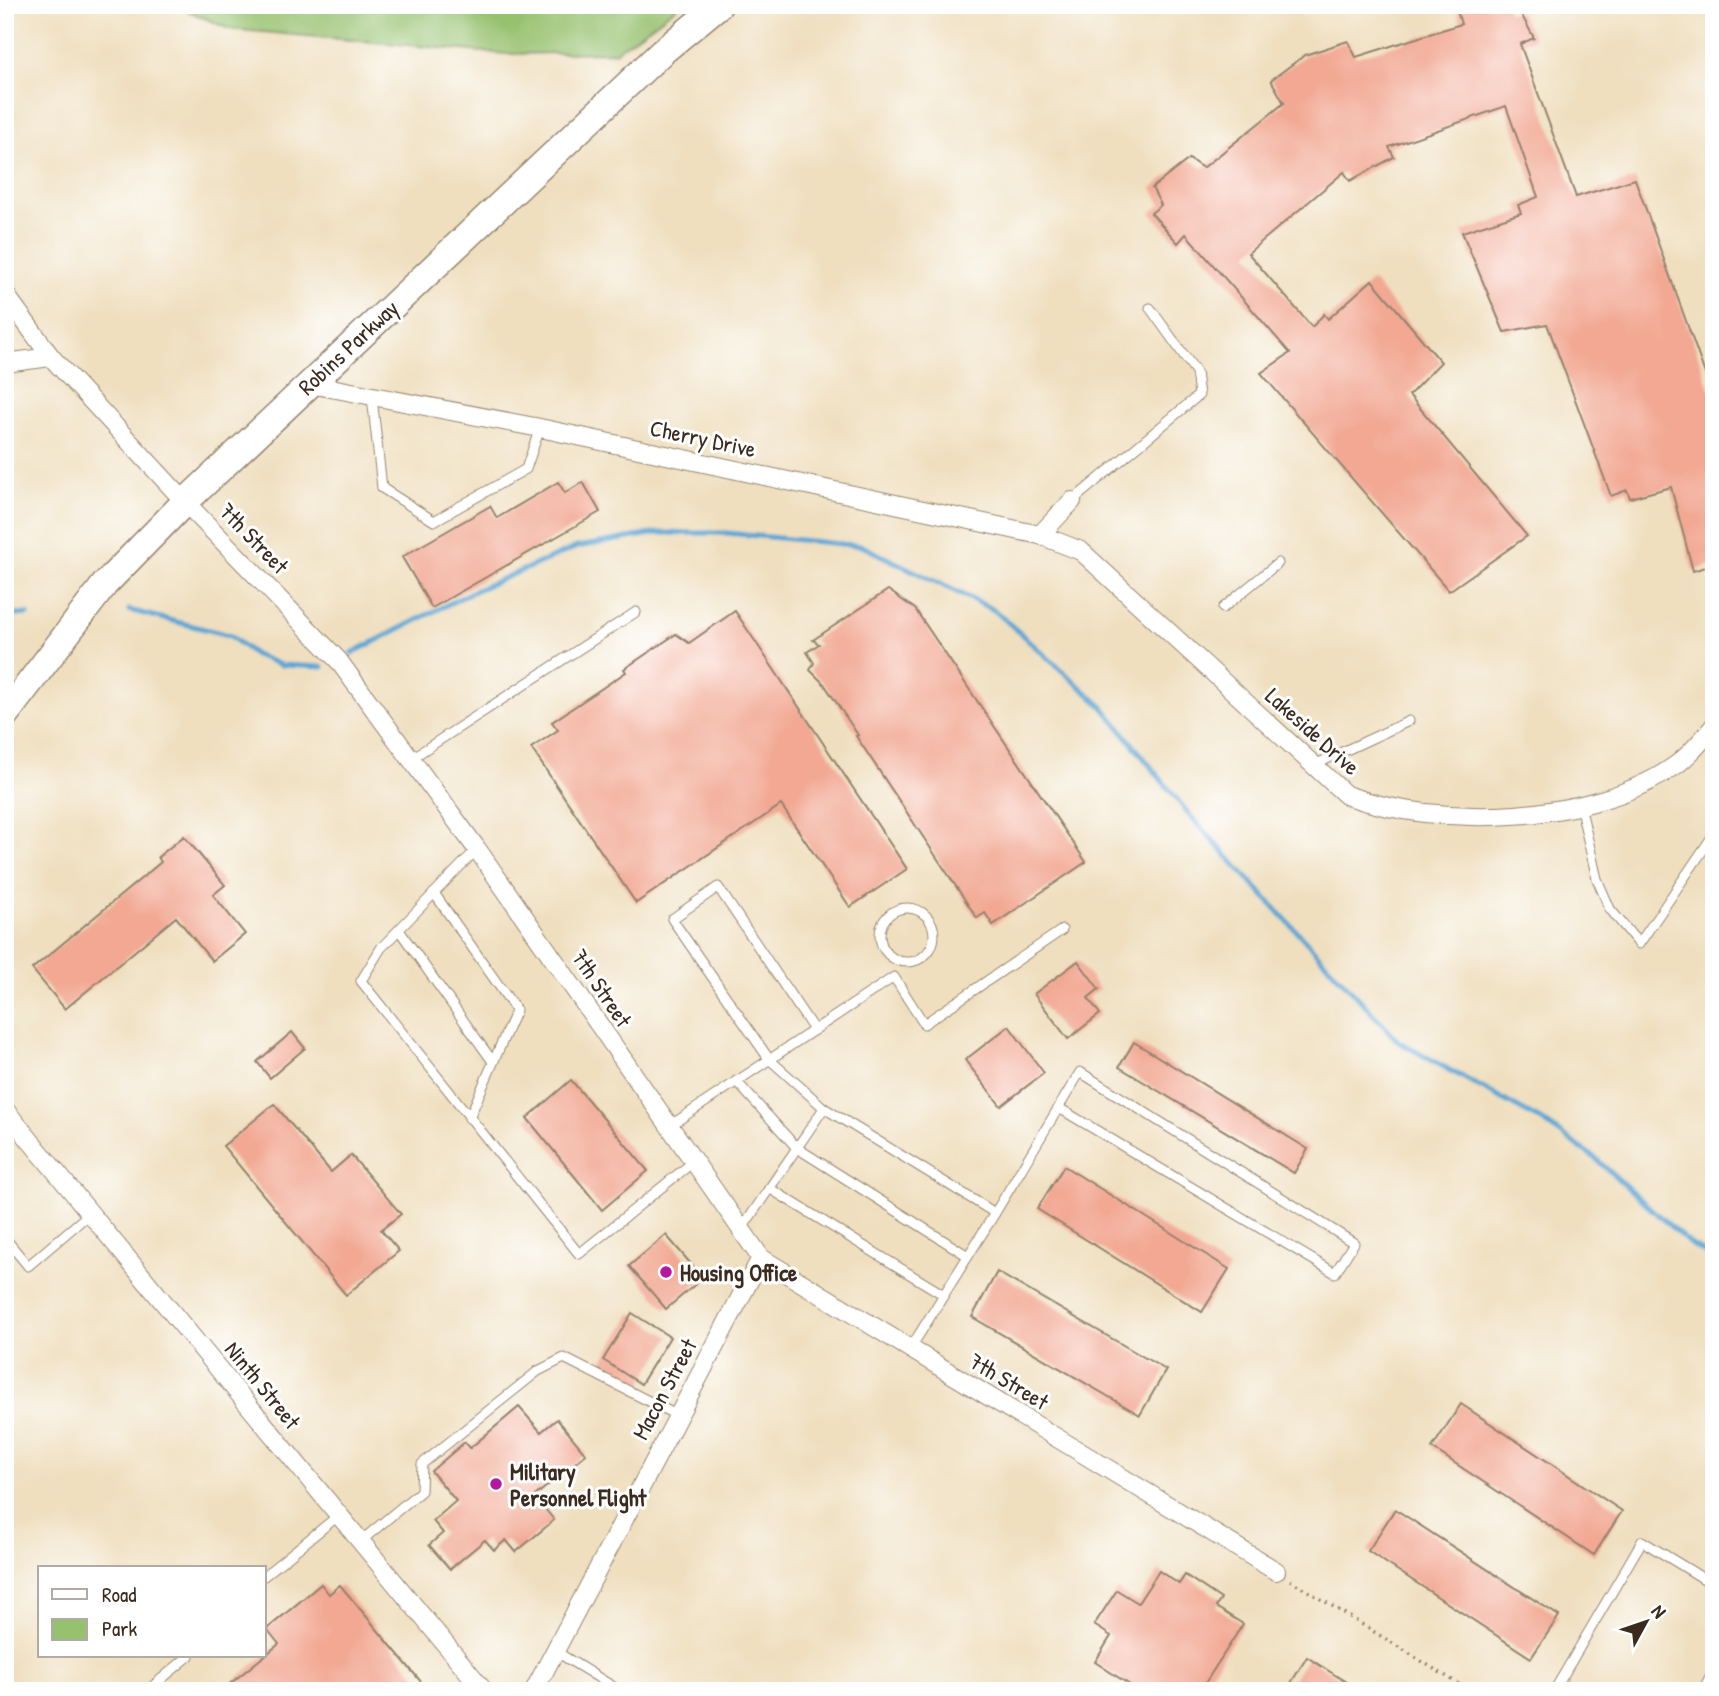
<svg xmlns="http://www.w3.org/2000/svg" width="1719" height="1696" font-family="'Patrick Hand',sans-serif">
	<style>
		.green { fill: #96c16e; stroke: #687646; stroke-width: 2 }
		.lines { fill: none; stroke-linecap: round; stroke-linejoin: round }
		.stream { stroke: #5ca5d3; stroke-width: 5 }
		.building { fill: #f2a893 }
		.lane-casing { stroke: #95846e; stroke-width: 11 }
		.street-casing { stroke: #95846e; stroke-width: 20 }
		.secondary-casing { stroke: #95846e; stroke-width: 29 }
		.path { stroke: #95846e; stroke-width: 3.5; stroke-dasharray: 2 5; stroke-linecap: butt }
		.lane { stroke: #fff; stroke-width: 9 }
		.street { stroke: #fff; stroke-width: 18 }
		.secondary { stroke: #fff; stroke-width: 26 }
		.poi-dot { fill: #b5179e; stroke: #fff; stroke-width: 2.5 }
		.labels { text-anchor: middle; dominant-baseline: central; stroke-width: 6; stroke-linejoin: round; paint-order: stroke }
		.street-label { font-size: 23px; fill: #3b2a1e; stroke: #fff }
		.poi-label { font-size: 23px; font-weight: bold; fill: #3b2a1e; stroke: #fff; text-anchor: start }
	</style>
	<rect width="100%" height="100%" fill="#fff"/>
	<filter id="ink" filterUnits="userSpaceOnUse"><feTurbulence type="fractalNoise" baseFrequency=".0143" numOctaves="2"/><feDisplacementMap in="SourceGraphic" scale="14" xChannelSelector="R" yChannelSelector="G"/><feConvolveMatrix kernelMatrix="1 2 1 2 8 2 1 2 1" color-interpolation-filters="sRGB"/></filter>
	<filter id="wash" filterUnits="userSpaceOnUse"><feTurbulence type="fractalNoise" baseFrequency=".00686" numOctaves="4" result="noise"/><feDisplacementMap in="SourceGraphic" scale="28" xChannelSelector="R" yChannelSelector="G"/><feGaussianBlur stdDeviation="1.57" result="paint"/><feColorMatrix in="noise" values="0 0 0 0 0 0 0 0 0 0 0 0 0 0 0 0 0 1.4 0 .05"/><feComposite in="paint" operator="in"/></filter>
	<g filter="url(#wash)">
		<rect width="100%" height="100%" fill="#efdfbf"/>
		<polygon class="green" points="175,5 680,5 615,52 506,54 229,29"/>
		<g class="lines">
			<g class="stream">
				<polyline points="129,610 229,635 255,655 281,665 323,667"/>
				<polyline points="5,616 28,614"/>
				<polyline points="352,653 474,591 577,547 657,533 727,533 862,546 994,610 1103,707 1192,818 1399,1042 1544,1122 1595,1158 1690,1244 1714,1258"/>
			</g>
		</g>
		<g id="blocks">
			<g class="building">
				<polygon points="1477,5 1506,5 1508,12 1520,12 1534,38 1520,44 1576,197 1635,179 1714,399 1714,564 1693,571 1671,487 1630,498 1627,490 1611,496 1547,324 1504,332 1462,232 1521,213 1518,205 1538,197 1506,106 1389,147 1394,157 1350,181 1344,172 1248,253 1312,327 1324,314 1328,319 1372,280 1441,362 1409,395 1527,536 1449,591 1261,373 1290,353 1186,234 1178,243 1151,213 1161,205 1152,188 1189,159 1203,168 1284,103 1271,80 1305,55 1348,41 1356,57 1461,24 1457,11"/>
				<polygon points="558,482 565,493 583,482 600,512 432,608 402,557 490,506 497,518"/>
				<polygon points="888,590 915,609 1086,862 993,925 985,913 977,918 856,736 858,735 824,684 810,670 814,663 807,652 819,644 813,640"/>
				<polygon points="735,611 907,869 850,907 781,805 636,903 531,748 558,730 552,722 626,672 624,669 676,634 689,643"/>
				<polygon points="184,836 225,885 213,895 245,934 212,961 176,917 65,1009 32,969 161,862 158,857"/>
				<polygon points="1078,961 1099,989 1088,998 1100,1014 1068,1039 1034,994"/>
				<polygon points="1009,1026 1044,1073 1001,1106 965,1060"/>
				<polygon points="292,1032 305,1048 270,1078 257,1062"/>
				<polygon points="1134,1042 1308,1149 1294,1173 1119,1067"/>
				<polygon points="571,1080 648,1171 602,1210 527,1118"/>
				<polygon points="274,1104 331,1172 351,1155 401,1214 381,1230 399,1251 346,1295 223,1146"/>
				<polygon points="1064,1166 1229,1269 1202,1312 1037,1209"/>
				<polygon points="666,1235 703,1278 666,1309 629,1266"/>
				<polygon points="997,1272 1166,1370 1140,1415 972,1317"/>
				<polygon points="632,1313 670,1337 641,1384 603,1360"/>
				<polygon points="1461,1404 1622,1511 1594,1555 1432,1448"/>
				<polygon points="519,1407 541,1432 557,1419 586,1454 535,1496 554,1520 516,1552 506,1540 494,1550 485,1540 450,1569 429,1545 443,1533 433,1521 456,1501 431,1471 465,1442 470,1448"/>
				<polygon points="1395,1509 1559,1616 1531,1658 1368,1551"/>
				<polygon points="1159,1571 1179,1584 1185,1575 1221,1599 1216,1607 1243,1624 1200,1691 1139,1691 1095,1662 1111,1636 1094,1625 1117,1590 1138,1603"/>
				<polygon points="321,1584 329,1594 340,1585 422,1683 413,1691 221,1691 279,1644 267,1629"/>
				<polygon points="1307,1657 1360,1691 1286,1691"/>
			</g>
		</g>
	</g>
	<g filter="url(#ink)">
		<use href="#blocks" fill-opacity="0" stroke="#95846e" stroke-width="2"/>
		<g class="lines">
			<defs>
				<g id="lane">
					<polyline points="372,397 382,488 434,521 526,469 540,428"/>
					<polyline points="1072,501 1199,395 1196,372 1150,308"/>
					<polyline points="1223,608 1278,563"/>
					<polyline points="412,758 636,612"/>
					<polyline points="1312,766 1409,721"/>
					<polyline points="1580,805 1597,879 1610,909 1639,944 1714,834"/>
					<polyline points="477,849 381,948 361,981 579,1254 693,1162"/>
					<polyline points="434,893 516,1010 469,1118"/>
					<circle cx="907" cy="935" r="27"/>
					<polyline points="399,930 493,1062"/>
					<polyline points="814,1030 718,887 672,919 769,1059 824,1108 995,1213 910,1349"/>
					<polyline points="736,1081 797,1148 968,1256"/>
					<polyline points="668,1127 894,977 924,1024 1062,930"/>
					<polyline points="769,1188 944,1295"/>
					<polyline points="995,1213 1080,1072 1354,1243 1335,1273 1059,1108"/>
					<polyline points="741,1230 824,1108"/>
					<polyline points="5,1238 28,1266 90,1213"/>
					<polyline points="361,1541 421,1491 422,1464 538,1371 564,1358 678,1416"/>
					<polyline points="264,1576 339,1515"/>
					<polyline points="555,1651 620,1691"/>
					<polyline points="147,1691 189,1656"/>
					<polyline points="1554,1691 1642,1541 1714,1585"/>
					<polyline points="1703,1691 1714,1670"/>
				</g>
				<g id="street">
					<polyline points="5,294 51,357 185,502 338,660 477,849 761,1258 1276,1571"/>
					<polyline points="5,363 51,357"/>
					<polyline points="310,384 540,428 1040,535 1072,501"/>
					<path d="M1040,535L1081,551L1346,795C1439,829 1594,824 1676,765C1690,755 1703,739 1714,726"/>
					<polyline points="5,1110 484,1691"/>
					<polyline points="534,1691 761,1258"/>
				</g>
				<polyline id="secondary" points="5,715 105,584 185,502 662,52 719,5"/>
			</defs>
			<use href="#lane" class="lane-casing"/>
			<use href="#street" class="street-casing"/>
			<use href="#secondary" class="secondary-casing"/>
			<polyline class="path" points="1290,1580 1470,1691"/>
			<use href="#lane" class="lane"/>
			<use href="#street" class="street"/>
			<use href="#secondary" class="secondary"/>
		</g>
	</g>
	<g class="poi-dot">
		<circle cx="666" cy="1272" r="7"/>
		<circle cx="496" cy="1484" r="7"/>
	</g>
	<g class="labels">
		<g class="street-label">
			<text transform="translate(348 347) rotate(-43)">Robins Parkway</text>
			<text transform="translate(703 438) rotate(12)">Cherry Drive</text>
			<text transform="translate(254 538) rotate(46)">7th Street</text>
			<text transform="translate(1313 731) rotate(42)">Lakeside Drive</text>
			<text transform="translate(602 988) rotate(56)">7th Street</text>
			<text transform="translate(1009 1381) rotate(31)">7th Street</text>
			<text transform="translate(263 1385) rotate(51)">Ninth Street</text>
			<text transform="translate(664 1389) rotate(-62)">Macon Street</text>
		</g>
		<g class="poi-label">
			<text x="680" y="1272">Housing Office</text>
			<text x="510" y="1471">Military<tspan x="510" dy="26">Personnel Flight</tspan></text>
		</g>
	</g>
	<rect width="1719" height="1696" fill="none" stroke="#fff" stroke-width="28"/>
	<rect x="38" y="1566" width="228" height="91" fill="#ffffff" stroke="#b1aaa5" stroke-width="2"/>
	<rect x="52" y="1589" width="35" height="10" fill="#ffffff" stroke="#b1aaa5" stroke-width="2"/>
	<text x="102" y="1602" font-size="21" fill="#3b2a1e">Road</text>
	<rect x="52" y="1619" width="35" height="21" fill="#96c16e" stroke="#b1aaa5" stroke-width="2"/>
	<text x="102" y="1636" font-size="21" fill="#3b2a1e">Park</text>
	<g transform="translate(1646 1622) rotate(50)" stroke="#ffffff" stroke-width="5" paint-order="stroke">
	<path d="M0-5L12 26L0 18L-12 26Z" fill="#3b2a1e"/>
	<text y="-10" font-size="19" font-weight="bold" text-anchor="middle" fill="#3b2a1e">N</text>
	</g>
</svg>
